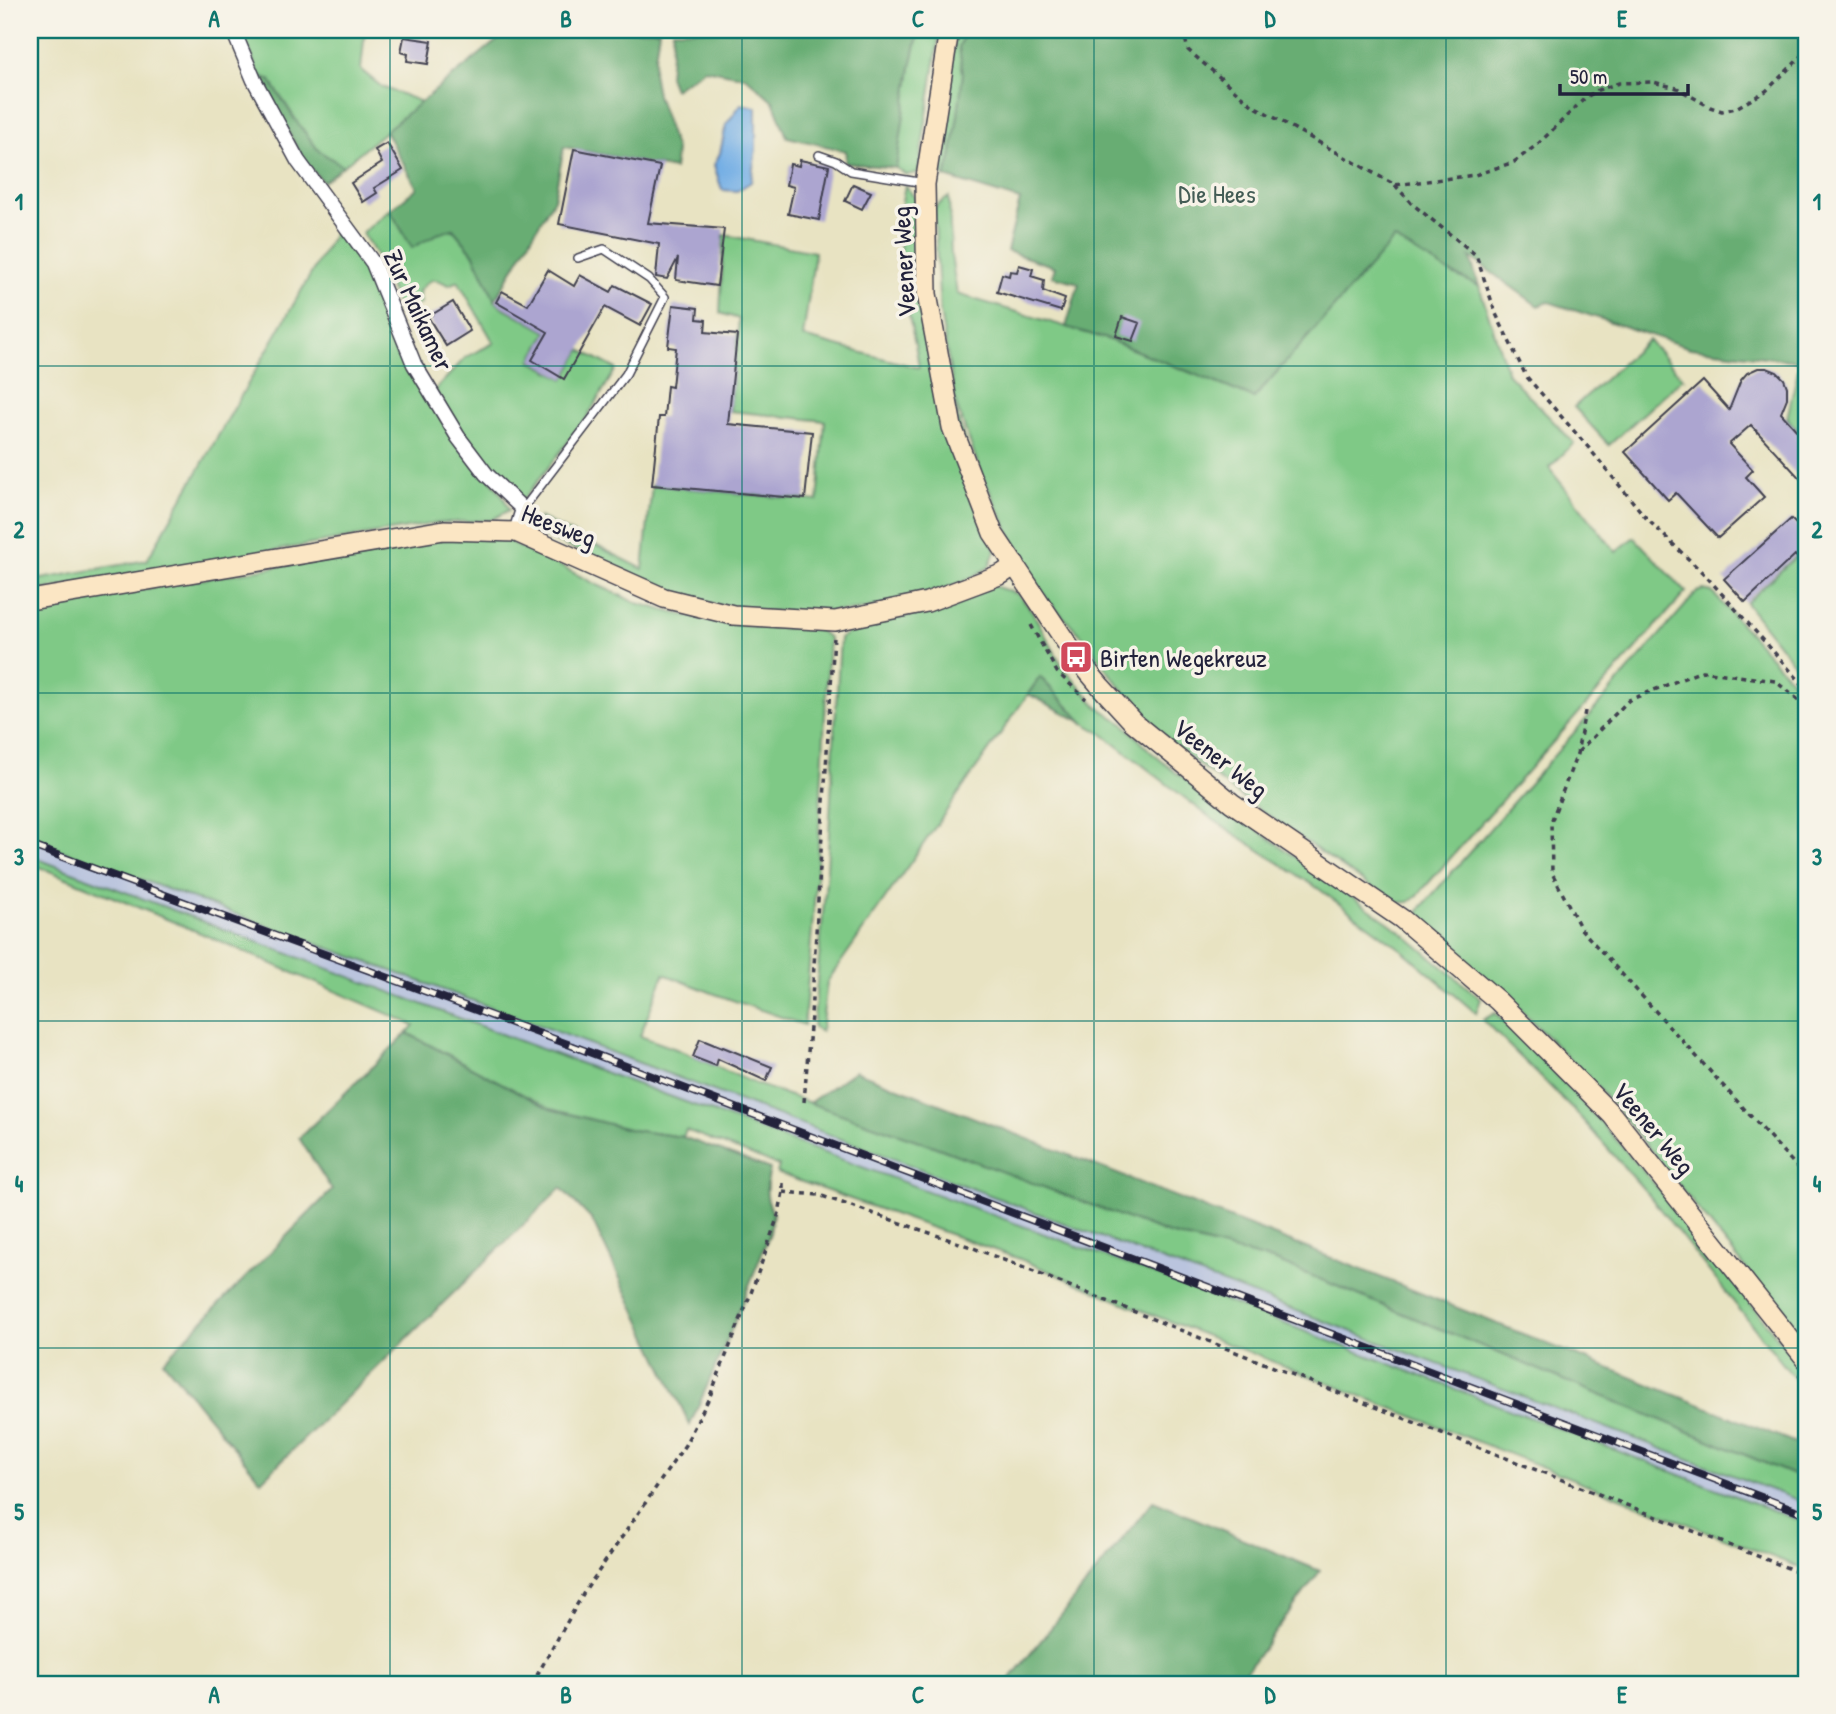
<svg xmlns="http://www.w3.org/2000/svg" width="1836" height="1714" font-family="'Patrick Hand',sans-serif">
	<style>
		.industrial { fill: #bac4de }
		.green { fill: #7fc986; stroke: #507660; stroke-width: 2 }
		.forest { fill: #67ad73; stroke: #446857; stroke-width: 2 }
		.water { fill: #74afe5; stroke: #4b6890; stroke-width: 2 }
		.building { fill: #aca5d0 }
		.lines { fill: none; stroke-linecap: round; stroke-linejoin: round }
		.lane-casing { stroke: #403f4f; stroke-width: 10 }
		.street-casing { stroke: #403f4f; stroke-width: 17 }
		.secondary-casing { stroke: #403f4f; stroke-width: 22 }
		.path { stroke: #403f4f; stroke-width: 3.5; stroke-dasharray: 5 5; stroke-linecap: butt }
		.lane { stroke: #fff; stroke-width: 7 }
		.street { stroke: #fff; stroke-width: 14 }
		.secondary { stroke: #fbe6c4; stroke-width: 19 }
		.rail-casing { stroke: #22223b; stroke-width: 8 }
		.rail { stroke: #f7f3e8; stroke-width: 5; stroke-dasharray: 16; stroke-linecap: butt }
		.grid { fill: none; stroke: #0f766e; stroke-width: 2; stroke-opacity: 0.55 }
		.labels { text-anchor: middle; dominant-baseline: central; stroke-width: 7; stroke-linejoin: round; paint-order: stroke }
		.park-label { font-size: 26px; fill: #435c55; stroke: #f7f3e8 }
		.street-label { font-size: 26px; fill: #22223b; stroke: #f7f3e8 }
		.poi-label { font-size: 26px; fill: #22223b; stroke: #f7f3e8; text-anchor: start }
		.neatline { fill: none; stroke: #0f766e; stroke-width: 2.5 }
		.grid-label { font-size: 23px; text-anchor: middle; font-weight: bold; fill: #0f766e }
	</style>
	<rect width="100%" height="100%" fill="#f7f3e8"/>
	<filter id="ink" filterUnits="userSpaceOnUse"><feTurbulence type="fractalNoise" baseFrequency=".0143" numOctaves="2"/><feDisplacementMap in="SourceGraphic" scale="14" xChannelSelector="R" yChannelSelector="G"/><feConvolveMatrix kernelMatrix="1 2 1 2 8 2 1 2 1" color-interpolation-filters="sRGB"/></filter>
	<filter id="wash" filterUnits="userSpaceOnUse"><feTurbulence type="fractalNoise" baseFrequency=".00686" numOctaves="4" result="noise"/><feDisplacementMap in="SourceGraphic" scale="28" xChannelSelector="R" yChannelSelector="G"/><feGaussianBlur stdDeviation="1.57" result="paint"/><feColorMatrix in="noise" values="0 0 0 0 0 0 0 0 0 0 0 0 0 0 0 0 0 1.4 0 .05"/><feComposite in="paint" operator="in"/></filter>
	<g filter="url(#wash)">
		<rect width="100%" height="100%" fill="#e8e3c2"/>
		<polygon class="industrial" points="30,839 515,1016 1806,1503 1806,1523 1186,1286 522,1042 30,856"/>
		<g class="green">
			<polygon points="239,30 365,30 361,70 382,87 422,102 343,166 319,151 298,123 270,80 258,75 251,54 240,35"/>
			<polygon points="919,30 940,30 918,173 906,175 896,168 911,67"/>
			<polygon points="966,30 959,47 963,73 958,117 951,159 945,177 938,170 955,39"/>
			<path d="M905,185L915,198L917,272L995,551L989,567L961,583L910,600L857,610L814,613L744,610L689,599L541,535L539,517L643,569L652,485L818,501L825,421L730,411L739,319L720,313L724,235L815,252L803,337L919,368C917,349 911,329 908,310C900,268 896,226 905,185Z"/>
			<polygon points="949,197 951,255 957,294 1107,339 1254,398 1394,238 1451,273 1479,286 1508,374 1574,443 1549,468 1616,552 1634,537 1686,592 1417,896 1409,902 1394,903 1236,793 1156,731 1110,674 1083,637 1048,601 1020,554 982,475 956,404 940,312 934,208"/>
			<path d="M390,210L412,247L437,234L453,229L473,253L495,300L499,305L547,332L531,361L564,379L581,350L616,369L586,419L522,501L492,471L462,435L435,390L466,357L494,343L458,281L449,285C433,277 430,278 419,291L421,303L400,314L379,259L362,233Z"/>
			<polygon points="339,225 352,243 369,274 411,368 504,498 509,510 491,520 437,523 30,592 30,581 147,560"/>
			<polygon points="1648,340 1683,378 1609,445 1574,407"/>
			<polygon points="1800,361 1806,362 1806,440 1787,418"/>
			<polygon points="466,535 508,540 517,546 547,559 595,584 637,603 674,613 715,621 770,628 816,628 829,638 817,869 804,1025 715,994 664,974 640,1036 676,1049 756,1084 928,1144 1169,1234 1276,1261 1806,1480 1806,1503 515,1016 30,839 30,608"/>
			<polygon points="1795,557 1806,569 1806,679 1746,603"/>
			<polygon points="994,586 1018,594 1032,611 1063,667 1097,706 1126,726 1151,752 1175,772 1399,930 1481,999 1476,1013 1402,950 1319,889 1212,819 1101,733 1084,723 1040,677 827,982 821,1032 813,1028 827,868 840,638 863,624 913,615"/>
			<polygon points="1703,590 1712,592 1806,696 1806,1343 1614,1105 1520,1009 1419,922 1419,910 1697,592"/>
			<polygon points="30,856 522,1042 1186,1286 1806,1523 1806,1570 1138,1309 1020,1259 777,1173 779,1166 686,1130 683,1137 632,1130 550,1109 407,1033 414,1025 203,934 30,863"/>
			<path d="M1495,1013C1611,1123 1708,1248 1806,1374V1393L1647,1193L1573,1109L1483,1020Z"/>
		</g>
		<g class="forest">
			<polygon points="567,30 659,30 653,72 657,95 676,150 674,169 564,147 554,199 495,300 473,253 453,229 437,234 412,248 390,210 417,188 385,131 500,38 540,35"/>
			<polygon points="673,30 919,30 911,67 896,168 845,163 846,151 787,137 773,101 746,77 705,69 674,89 669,76"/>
			<polygon points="966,30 1068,35 1098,30 1175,34 1187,33 1188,30 1806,30 1806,362 1690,348 1549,302 1538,306 1470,257 1479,286 1451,273 1394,239 1254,398 1107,339 1066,327 1079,283 1052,276 1055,267 1007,251 1020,200 945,177 951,159 958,116 963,73 959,47"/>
			<polygon points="258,75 270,80 294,118 319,151 343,166 323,182 304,161"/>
			<polygon points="1040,677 1084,723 1028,694"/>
			<path d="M407,1033L550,1109L632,1130L683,1137L770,1169C766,1186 764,1198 773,1213L770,1233L728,1338L690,1425L592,1220L561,1188L261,1481L163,1361L332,1190L299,1138Z"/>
			<polygon points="855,1071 1390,1281 1806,1447 1806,1480 1276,1261 1169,1234 928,1144 809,1103"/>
			<polygon points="1153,1501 1320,1571 1237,1684 1006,1684"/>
		</g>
		<polygon class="water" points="741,104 756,107 756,148 751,182 737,191 722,190 714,165 720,153 726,125"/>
		<g id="blocks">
			<g class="building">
				<polygon points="404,37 432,41 428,64 407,61 408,54 401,52"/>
				<polygon points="387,143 403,170 374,188 377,193 363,202 351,183 382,163 375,150"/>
				<polygon points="574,149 660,166 648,223 724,229 717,286 676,280 678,258 667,279 656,277 659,244 559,224"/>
				<polygon points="800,160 829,166 819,220 788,214 794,187 786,185 790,164 799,166"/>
				<polygon points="853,184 871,192 862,209 845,201"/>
				<polygon points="1019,265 1033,269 1031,276 1044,280 1043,291 1065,299 1061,311 997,292 1002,274 1009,276 1010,271 1017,272"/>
				<polygon points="548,270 574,286 580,275 611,292 615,285 652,304 640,326 605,307 564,379 532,360 548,332 496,302 502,291 528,305"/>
				<polygon points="453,302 470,331 446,346 428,317"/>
				<polygon points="673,305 698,308 697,319 706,320 705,332 737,335 728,424 812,432 805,499 652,485 659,417 664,417 667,386 672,387 676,348 668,347"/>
				<polygon points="1122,317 1140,323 1133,341 1116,336"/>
				<polygon points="1758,368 1767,368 1777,372 1784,379 1787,387 1787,398 1781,413 1806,441 1806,485 1751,425 1729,444 1753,470 1746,477 1764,497 1718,538 1676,493 1668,500 1625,452 1703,381 1729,410 1741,380 1747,373"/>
				<polygon points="1791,519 1806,534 1806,568 1795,555 1745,602 1724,579"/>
				<polygon points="700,1039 722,1048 723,1047 772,1067 766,1081 718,1059 716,1066 693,1057"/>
			</g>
		</g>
	</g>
	<g filter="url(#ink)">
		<use href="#blocks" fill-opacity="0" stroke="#403f4f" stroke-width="2"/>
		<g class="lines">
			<defs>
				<g id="lane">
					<polyline points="819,155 836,161 851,171 925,183"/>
					<polyline points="523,509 626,374 665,297 649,279 604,249 578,258"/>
				</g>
				<polyline id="street" points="233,30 254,80 298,161 373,263 414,364 458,437 486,474 523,509 516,532"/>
				<g id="secondary">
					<polyline points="949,30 925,184 927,294 952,427 993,533 1076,657 1101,687 1133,722 1232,803 1402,919 1498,1001 1612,1115 1806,1359"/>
					<polyline points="30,600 444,530 516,532 664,598 733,615 835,621 927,602 1002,574 1015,565"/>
				</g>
			</defs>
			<use href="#lane" class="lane-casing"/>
			<use href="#street" class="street-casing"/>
			<use href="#secondary" class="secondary-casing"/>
			<g class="path">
				<polyline points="496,30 521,32 537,30"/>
				<polyline points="1183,30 1188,50 1252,105 1395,185 1475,175 1514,162 1538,144 1585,98 1598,90 1619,83 1653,82 1677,88 1710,107 1722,111 1736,108 1766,91 1806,52"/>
				<polyline points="1395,185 1411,203 1476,255 1496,314 1526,376 1588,447 1647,519 1705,575 1806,688"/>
				<polyline points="1031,625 1057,672 1086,699"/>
				<polyline points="1585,711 1577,754 1551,822 1552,873 1581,929 1806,1177"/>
				<polyline points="1578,752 1629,700 1702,671 1775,681 1806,706"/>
				<polyline points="804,1102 811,1015 834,636"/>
				<polyline points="783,1192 819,1195 971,1247 1334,1391 1806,1575"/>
				<polyline points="1799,1374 1806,1384"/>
				<polyline points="532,1684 583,1594 685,1445 710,1396 751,1293 779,1213 783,1192 783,1178"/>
			</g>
			<use href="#lane" class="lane"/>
			<use href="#street" class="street"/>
			<use href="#secondary" class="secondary"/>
			<defs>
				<polyline id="rail" points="30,845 573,1046 1806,1514"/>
			</defs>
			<use href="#rail" class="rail-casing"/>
			<use href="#rail" class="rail"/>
		</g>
	</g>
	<path class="grid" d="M390,30V1684M742,30V1684M1094,30V1684M1446,30V1684M30,366H1806M30,693H1806M30,1021H1806M30,1348H1806"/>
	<defs>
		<symbol id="bus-square" viewBox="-11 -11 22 22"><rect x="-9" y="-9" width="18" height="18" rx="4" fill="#d1495b" stroke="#f7f3e8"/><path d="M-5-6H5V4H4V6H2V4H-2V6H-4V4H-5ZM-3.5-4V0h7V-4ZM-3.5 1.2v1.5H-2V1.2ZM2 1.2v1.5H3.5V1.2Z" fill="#fff"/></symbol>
	</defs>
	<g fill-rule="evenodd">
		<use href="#bus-square" x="1057" y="638" width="38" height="38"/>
	</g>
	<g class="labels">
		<g class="park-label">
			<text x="1217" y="193">Die Hees</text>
		</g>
		<g class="street-label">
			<text transform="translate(903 262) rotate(-93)">Veener Weg</text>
			<text transform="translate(419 310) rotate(65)">Zur Maikamer</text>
			<text transform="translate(559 525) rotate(21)">Heesweg</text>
			<text transform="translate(1221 758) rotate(38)">Veener Weg</text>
			<text transform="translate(1654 1128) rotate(50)">Veener Weg</text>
		</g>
		<g class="poi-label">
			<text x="1100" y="657">Birten Wegekreuz</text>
		</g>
	</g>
	<rect width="1836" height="1714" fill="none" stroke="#f7f3e8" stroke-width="77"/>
	<path d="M1560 84v10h128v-10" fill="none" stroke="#22223b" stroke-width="3.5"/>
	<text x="1570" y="84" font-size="21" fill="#22223b" stroke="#f7f3e8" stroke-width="5" paint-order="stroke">50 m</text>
	<rect x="38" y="38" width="1760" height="1638" class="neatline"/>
	<g class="grid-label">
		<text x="214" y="27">A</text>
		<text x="566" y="27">B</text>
		<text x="918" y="27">C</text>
		<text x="1270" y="27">D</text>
		<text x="1622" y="27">E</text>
		<text x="19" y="210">1</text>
		<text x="1817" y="210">1</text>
		<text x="19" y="538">2</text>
		<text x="1817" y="538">2</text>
		<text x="19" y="865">3</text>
		<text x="1817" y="865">3</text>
		<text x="19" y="1192">4</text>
		<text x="1817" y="1192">4</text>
		<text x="19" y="1520">5</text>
		<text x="1817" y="1520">5</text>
		<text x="214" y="1703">A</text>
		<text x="566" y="1703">B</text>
		<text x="918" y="1703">C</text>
		<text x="1270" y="1703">D</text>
		<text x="1622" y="1703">E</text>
	</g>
</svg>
